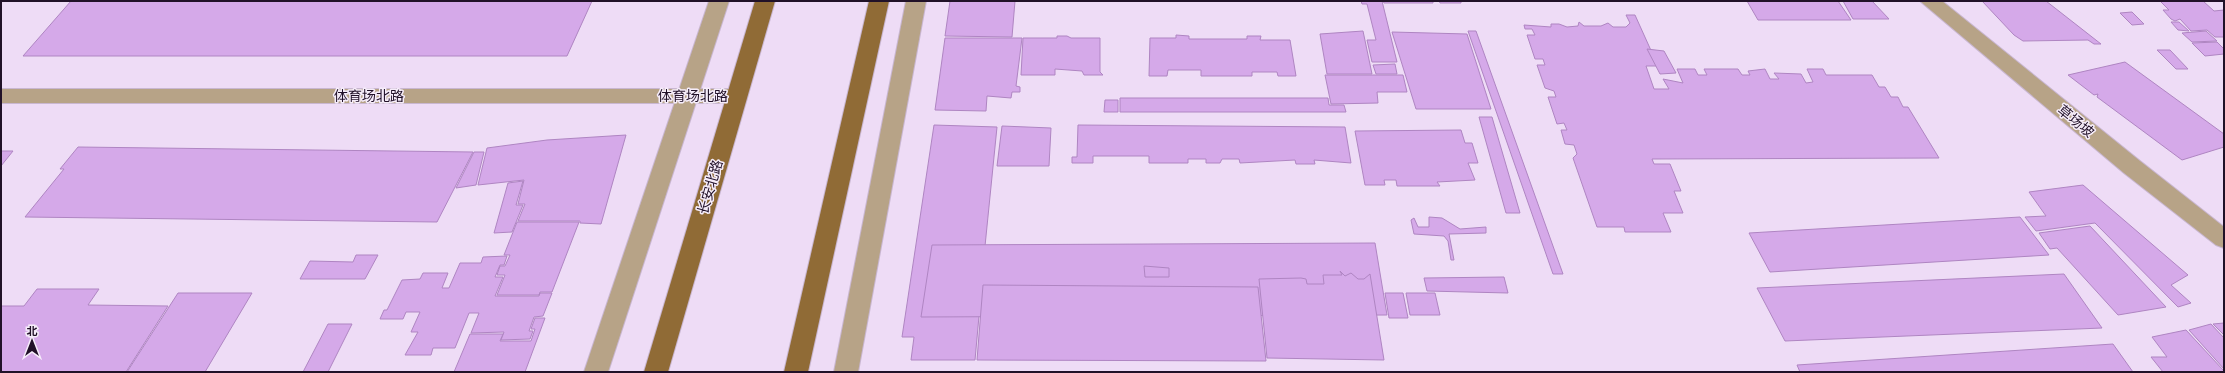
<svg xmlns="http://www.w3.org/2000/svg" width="2225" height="373" font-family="'Roboto Serif','Noto Sans SC',serif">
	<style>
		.building { fill: #d5a9e9; stroke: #af85c2 }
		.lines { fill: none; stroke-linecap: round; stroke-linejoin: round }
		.minor-casing { stroke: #c9b7d1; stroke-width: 2 }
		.tertiary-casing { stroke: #c9b7d1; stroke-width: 2 }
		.primary-casing { stroke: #c9b7d1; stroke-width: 2 }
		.minor { fill: #b7a387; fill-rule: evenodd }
		.tertiary { fill: #b7a387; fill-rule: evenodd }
		.primary { fill: #906b36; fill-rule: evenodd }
		.labels { text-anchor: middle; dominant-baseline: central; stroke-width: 3; stroke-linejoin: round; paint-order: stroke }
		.street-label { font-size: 14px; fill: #211128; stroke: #f6edfa }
	</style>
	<rect width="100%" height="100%" fill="#eedcf6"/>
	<g class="building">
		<polygon points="71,1 592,1 567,56 23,56"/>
		<polygon points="950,1 1015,1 1012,37 945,36"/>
		<polygon points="1361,1 1382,1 1397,62 1372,62 1367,40 1376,40 1367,4 1362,4"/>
		<polygon points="1383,1 1433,1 1433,3 1384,3"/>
		<polygon points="1439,1 1461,1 1461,3 1440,3"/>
		<polygon points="1747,1 1838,1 1851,20 1758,20"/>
		<polygon points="1843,1 1872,1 1889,19 1853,19"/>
		<polygon points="1982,1 2046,1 2101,44 2094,44 2088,40 2023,41 2014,35"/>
		<polygon points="2160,1 2203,1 2214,11 2224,10 2224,37 2215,37 2207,30 2191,31 2180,19 2175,21 2171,19 2163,10 2169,10"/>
		<polygon points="2132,12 2144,24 2132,25 2120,13"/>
		<polygon points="1626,15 1635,15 1658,66 1646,66 1654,89 1669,89 1663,79 1683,83 1677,69 1695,69 1698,75 1707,75 1704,69 1738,69 1742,75 1750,75 1748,71 1765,69 1770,79 1779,79 1774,73 1801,74 1806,83 1813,82 1807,69 1823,69 1826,75 1872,75 1879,87 1885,87 1891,97 1898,97 1903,107 1908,107 1939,158 1652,159 1654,164 1670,164 1681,191 1674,191 1683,213 1663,213 1671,232 1625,232 1624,227 1597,227 1573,158 1577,154 1574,145 1565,144 1561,130 1567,130 1564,123 1557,124 1548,97 1556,97 1554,91 1545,88 1537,65 1545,65 1543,59 1535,59 1527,35 1535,35 1532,29 1525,29 1524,25 1551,27 1551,24 1559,24 1567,27 1578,26 1579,22 1584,26 1601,26 1608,23 1613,27 1626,27 1630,23"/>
		<polygon points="2171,22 2179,22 2189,31 2178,30"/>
		<polygon points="1363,31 1372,74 1327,74 1320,34"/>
		<polygon points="1468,31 1476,31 1563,274 1553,274"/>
		<polygon points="2206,31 2217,41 2192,42 2182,33"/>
		<polygon points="1392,32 1467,34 1491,109 1416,109"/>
		<polygon points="1176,35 1189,36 1189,39 1247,39 1247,36 1261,36 1260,40 1290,40 1296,76 1278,76 1277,72 1252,72 1252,76 1201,76 1201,70 1168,70 1167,76 1149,76 1150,38 1176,38"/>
		<polygon points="1057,36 1067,36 1071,38 1100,38 1100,72 1103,75 1084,75 1082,71 1055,69 1055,75 1021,75 1023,38 1057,38"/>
		<polygon points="945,38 1022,38 1016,86 1020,87 1020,92 1012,92 1011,98 987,96 986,111 935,110"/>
		<polygon points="2217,42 2224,49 2224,54 2205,56 2192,43"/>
		<polygon points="1647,49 1664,51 1676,73 1660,74"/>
		<polygon points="2157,50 2170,50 2188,69 2176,69"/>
		<polygon points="2125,62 2224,134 2224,147 2182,160 2097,97 2098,94 2094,95 2068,75"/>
		<polygon points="1395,64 1397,74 1376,74 1373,65"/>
		<polygon points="1325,75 1403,75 1407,92 1377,92 1378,103 1331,104"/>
		<polygon points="1120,98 1328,98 1329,105 1344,105 1346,112 1120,112"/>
		<polygon points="1105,100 1118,100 1118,112 1104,112"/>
		<polygon points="1479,117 1492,117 1520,213 1506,213"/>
		<polygon points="934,125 997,127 983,266 1000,267 997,283 982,283 975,360 911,360 914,337 902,337"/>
		<polygon points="1078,125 1345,127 1351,163 1314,160 1315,164 1296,164 1295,160 1240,163 1239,159 1222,159 1220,163 1206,163 1206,159 1188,159 1188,163 1149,163 1149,156 1093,156 1093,163 1072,163 1072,157 1077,157"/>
		<polygon points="1002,126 1051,128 1049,166 997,166"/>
		<polygon points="1461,130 1465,143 1472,143 1478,163 1468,163 1475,180 1437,182 1440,186 1397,186 1396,180 1384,180 1385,185 1365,185 1355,131"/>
		<polygon points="626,135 601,224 580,223 580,221 518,221 525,204 518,204 524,180 478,185 487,148 547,140"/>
		<polygon points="78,147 473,152 437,222 25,217 64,169 60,169"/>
		<polygon points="1,151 13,151 1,166"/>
		<polygon points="474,152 484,152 476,185 456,188"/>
		<polygon points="523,181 516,205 523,205 512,232 494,233 508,183"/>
		<polygon points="2083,185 2188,275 2171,285 2191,303 2178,307 2095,223 2036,231 2025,217 2046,216 2029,192"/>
		<polygon points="1429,217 1442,218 1460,229 1486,227 1486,233 1449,234 1454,260 1451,260 1448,241 1444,236 1414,234 1411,220 1414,218 1418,227 1429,227"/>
		<polygon points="2020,217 2049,255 1770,272 1749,233"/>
		<polygon points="517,222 579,222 552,292 540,292 539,295 497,295 505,275 497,275 500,266 505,266 510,255 504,255"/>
		<polygon points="2090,226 2166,307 2118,315 2057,248 2050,249 2039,233"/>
		<polygon points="1375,243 1387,315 921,317 932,245"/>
		<polygon points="356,255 378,255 365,279 300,279 310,261 353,262"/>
		<polygon points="507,256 504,265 500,265 495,277 503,277 495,296 539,296 540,293 552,293 543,316 534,317 529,331 533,331 530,339 501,340 504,332 471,333 479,313 469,313 455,348 433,348 431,355 405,355 418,332 411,332 420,312 406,312 403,319 380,319 384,310 387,310 402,280 420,279 423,273 448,273 442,288 449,288 460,263 481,263 483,257"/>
		<polygon points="1144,266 1169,268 1169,277 1145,277"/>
		<polygon points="1340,271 1345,276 1351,273 1358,279 1364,279 1370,274 1384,360 1267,358 1259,279 1301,278 1306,279 1307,284 1324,284 1323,275 1342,275"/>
		<polygon points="2064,274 2102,328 1785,341 1757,288"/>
		<polygon points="1504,277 1508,293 1427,291 1424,278"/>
		<polygon points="983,285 1258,287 1266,361 977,360"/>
		<polygon points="37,289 99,289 88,305 168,306 126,372 1,372 1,306 24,306"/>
		<polygon points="178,293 252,293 205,372 127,372"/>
		<polygon points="1385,293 1403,293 1408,318 1389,318"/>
		<polygon points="1406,293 1435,293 1440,315 1410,315"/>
		<polygon points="535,318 545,318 525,372 454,372 470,334 503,334 500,341 531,341 535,329 531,329"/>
		<polygon points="2224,323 2224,335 2213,324"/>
		<polygon points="328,324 352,324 328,372 303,372"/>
		<polygon points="2211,324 2224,338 2224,369 2189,330"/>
		<polygon points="2186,330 2224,371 2224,372 2163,372 2151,357 2167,357 2152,337"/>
		<polygon points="2113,344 2133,372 1800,372 1797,365"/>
	</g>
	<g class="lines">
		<defs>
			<g id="minor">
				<polygon points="709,1 729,1 608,372 584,372"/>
				<polygon points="906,1 926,1 858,372 834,372"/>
			</g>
			<g id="tertiary">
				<polygon points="1920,1 1942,1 2140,161 2224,227 2224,248 2216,245 2124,173"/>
				<polygon points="1,89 737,89 744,91 747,96 744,101 737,103 1,103"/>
			</g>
			<g id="primary">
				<polygon points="755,1 775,1 668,372 644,372"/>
				<polygon points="869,1 889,1 808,372 784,372"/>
			</g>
		</defs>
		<use href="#minor" class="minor-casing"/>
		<use href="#tertiary" class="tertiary-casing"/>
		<use href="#primary" class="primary-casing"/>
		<use href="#minor" class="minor"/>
		<use href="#tertiary" class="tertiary"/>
		<use href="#primary" class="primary"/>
	</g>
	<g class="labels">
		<g class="street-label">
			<text x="369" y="96">体育场北路</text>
			<text x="693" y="96">体育场北路</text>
			<text transform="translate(2076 121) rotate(39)">草场坡</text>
			<text transform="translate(710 187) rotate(-74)">长安北路</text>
		</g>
	</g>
	<rect width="2225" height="373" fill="none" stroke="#211128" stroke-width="4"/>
	<g transform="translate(32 341)" stroke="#f6edfa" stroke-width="3" paint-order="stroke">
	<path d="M0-3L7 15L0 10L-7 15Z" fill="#211128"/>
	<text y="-6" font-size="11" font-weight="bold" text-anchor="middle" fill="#211128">北</text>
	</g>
</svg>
